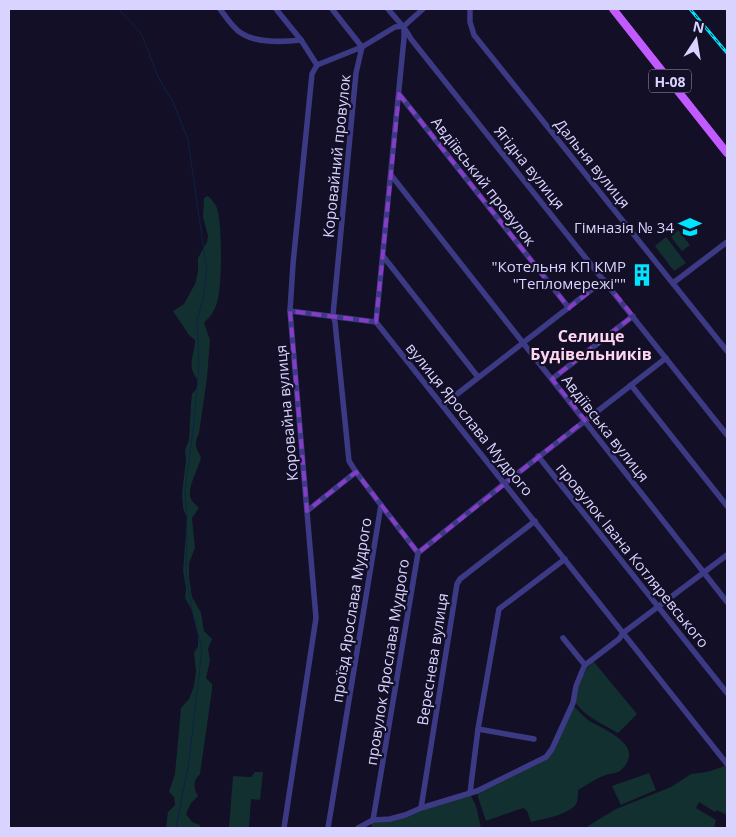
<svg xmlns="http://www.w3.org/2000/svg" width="736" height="837" font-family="'Open Sans',sans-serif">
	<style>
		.green { fill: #12302f }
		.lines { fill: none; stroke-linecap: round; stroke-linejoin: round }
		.stream { stroke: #0c2248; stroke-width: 1 }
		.minor { stroke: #3d3a85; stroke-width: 5.5 }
		.major { stroke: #c25bff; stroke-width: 8 }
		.rail-casing { stroke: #00e5ff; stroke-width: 3 }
		.rail { stroke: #130f26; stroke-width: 1; stroke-dasharray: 4; stroke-linecap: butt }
		.marked { fill: none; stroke: #843dc5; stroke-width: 4; stroke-dasharray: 10 6; stroke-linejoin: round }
		.labels { text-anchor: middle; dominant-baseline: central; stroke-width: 4.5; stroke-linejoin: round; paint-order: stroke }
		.shield { fill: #130f26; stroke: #9e99be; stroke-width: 1 }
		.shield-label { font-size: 14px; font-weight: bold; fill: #d9d4ff }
		.street-label { font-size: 15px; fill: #d9d4ff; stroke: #130f26 }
		.poi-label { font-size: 15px; fill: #d9d4ff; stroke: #130f26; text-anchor: end }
		.neighbourhood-label { font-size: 16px; font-weight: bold; fill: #ffd6f0; stroke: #130f26 }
	</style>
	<rect width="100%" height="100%" fill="#130f26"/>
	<g class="green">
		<path d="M208,196C213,201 217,205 218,212C222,232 222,280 218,299C216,309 211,316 204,323L210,340L207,378L199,433C194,443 195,447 201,457C199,468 186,489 191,499C192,502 196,505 199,508L192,518L195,548L189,563V577L192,597L201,613L204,631L212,639L208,649L210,661L206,678L212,684V690L200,774C193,781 193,787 198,796L191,803L186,814L192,822L200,825L201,828H166L168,812L175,805L174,797L169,792L175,774L181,708L189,699L194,686L196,671L194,653L198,646V635L192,610L185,598L186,588L183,571L187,518L183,508L182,493L186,460L185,450L189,440L191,404L192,394L197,388V379C186,365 195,355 195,340L189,335L173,311L184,304L195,284L198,272V258L207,242L208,236L203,217L204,198Z"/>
		<polygon points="678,230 690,245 682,251 671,237"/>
		<polygon points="666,237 686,263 674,271 655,246"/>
		<path d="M594,662L637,714L618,733C603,724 585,717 575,702C578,687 581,671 594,662Z"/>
		<path d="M574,706C579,711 583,716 588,720C602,729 645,744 623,768C618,774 612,773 606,775C596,778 587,785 578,790C578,793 578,798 577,802C573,814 543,819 531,822L527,811L523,808L486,821L478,797V792L544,760Z"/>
		<polygon points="725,766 727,768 727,815 717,810 715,812 699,802 696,808 716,820 714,828 589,828 588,826 616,809 671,787 691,774 707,772"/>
		<polygon points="255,772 263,772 260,800 251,799 249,828 229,828 233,776 251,777"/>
		<polygon points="649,773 656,790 621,805 612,786"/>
		<polygon points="470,794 476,806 481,828 371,828 372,823"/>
	</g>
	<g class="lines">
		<polyline class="stream" points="119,9 142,35 158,77 173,102 188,140 207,271 203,298 197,321 199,364 194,423 185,491 187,518 186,575 192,610 202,649 189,761 176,828"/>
		<g class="minor">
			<path d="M220,9C226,17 233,28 241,33C256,43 284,42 301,40"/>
			<polyline points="276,9 301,40 317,65 312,74 293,264 290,311 316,618 284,828"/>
			<path d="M388,9C396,19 405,27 411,39L727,435"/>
			<polyline points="470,9 470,22 474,35 727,351"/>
			<polyline points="404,26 404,38 376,322 727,764"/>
			<polyline points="317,65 362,47 395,27 404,26 423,9"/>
			<polyline points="399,94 569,308"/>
			<polyline points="391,175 727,602"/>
			<polyline points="383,256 478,377"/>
			<polyline points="673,283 727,242"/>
			<polyline points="290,311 376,322"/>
			<polyline points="552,379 633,316"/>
			<polyline points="631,385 727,506"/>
			<polyline points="443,405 604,280"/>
			<polyline points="538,456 727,693"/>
			<polyline points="381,505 418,553"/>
			<polyline points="307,511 356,472"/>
			<polyline points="563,638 585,665"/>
			<polyline points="478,729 534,739"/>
			<polyline points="470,793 478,729 499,609 565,559"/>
			<polyline points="421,808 457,584 460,579 535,521"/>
			<polyline points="373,820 418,553 505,483 666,358"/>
			<polyline points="328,828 381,505 356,472 349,461 335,322 333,315 356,73 362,47 332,9"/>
			<polyline points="358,828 373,820 390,819 405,815 421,808 477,791 546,757 552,749 573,703 576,686 583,669 585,665 619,639 623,633 727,555"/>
		</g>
		<polyline class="major" points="613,9 727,153"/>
		<defs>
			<polyline id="rail" points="690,9 727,53"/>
		</defs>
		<use href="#rail" class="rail-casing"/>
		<use href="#rail" class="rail"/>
	</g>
	<path class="marked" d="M399,94L569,308L604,280L633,316L552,379L585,420L418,553L356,472L307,511L290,311L376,322Z"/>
	<defs>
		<symbol id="school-bare" viewBox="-9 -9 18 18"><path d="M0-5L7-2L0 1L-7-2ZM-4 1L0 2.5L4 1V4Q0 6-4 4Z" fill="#00e5ff" stroke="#130f26" stroke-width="2.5" paint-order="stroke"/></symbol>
		<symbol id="building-bare" viewBox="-9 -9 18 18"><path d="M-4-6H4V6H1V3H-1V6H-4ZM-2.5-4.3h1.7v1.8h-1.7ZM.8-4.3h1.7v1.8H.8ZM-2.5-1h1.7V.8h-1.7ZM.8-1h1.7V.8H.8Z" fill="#00e5ff" stroke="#130f26" stroke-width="2.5" paint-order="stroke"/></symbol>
	</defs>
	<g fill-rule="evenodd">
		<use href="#school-bare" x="674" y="211" width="32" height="32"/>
		<use href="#building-bare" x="626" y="259" width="32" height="32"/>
	</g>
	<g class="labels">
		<rect class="shield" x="649" y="69.5" width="42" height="23" rx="4"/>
		<g class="shield-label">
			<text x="670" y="81">Н-08</text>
		</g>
		<g class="street-label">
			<text transform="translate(336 156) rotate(-84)">Коровайний провулок</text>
			<text transform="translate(593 163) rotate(51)">Дальня вулиця</text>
			<text transform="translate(530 167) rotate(51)">Ягідна вулиця</text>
			<text transform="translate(484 181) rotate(52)">Авдіївський провулок</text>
			<text transform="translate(286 413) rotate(-95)">Коровайна вулиця</text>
			<text transform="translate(470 419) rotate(51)">вулиця Ярослава Мудрого</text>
			<text transform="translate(606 428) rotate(52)">Авдіївська вулиця</text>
			<text transform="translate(633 555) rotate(51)">провулок Івана Котляревського</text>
			<text transform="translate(351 610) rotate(-81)">проїзд Ярослава Мудрого</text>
			<text transform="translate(432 659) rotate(-81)">Вереснева вулиця</text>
			<text transform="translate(387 662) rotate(-81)">провулок Ярослава Мудрого</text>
		</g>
		<g class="poi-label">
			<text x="674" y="227">Гімназія № 34</text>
			<text x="626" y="266">"Котельня КП КМР<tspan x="626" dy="17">"Тепломережi""</tspan></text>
		</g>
		<g class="neighbourhood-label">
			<text x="591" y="336">Селище<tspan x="591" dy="18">Будівельників</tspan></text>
		</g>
	</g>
	<rect width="736" height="837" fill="none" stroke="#d9d4ff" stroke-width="20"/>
	<g transform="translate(696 40) rotate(12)" stroke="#130f26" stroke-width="4" paint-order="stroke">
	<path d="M0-4L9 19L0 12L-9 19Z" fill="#d9d4ff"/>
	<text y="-8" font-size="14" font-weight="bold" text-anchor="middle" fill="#d9d4ff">N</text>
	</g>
</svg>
